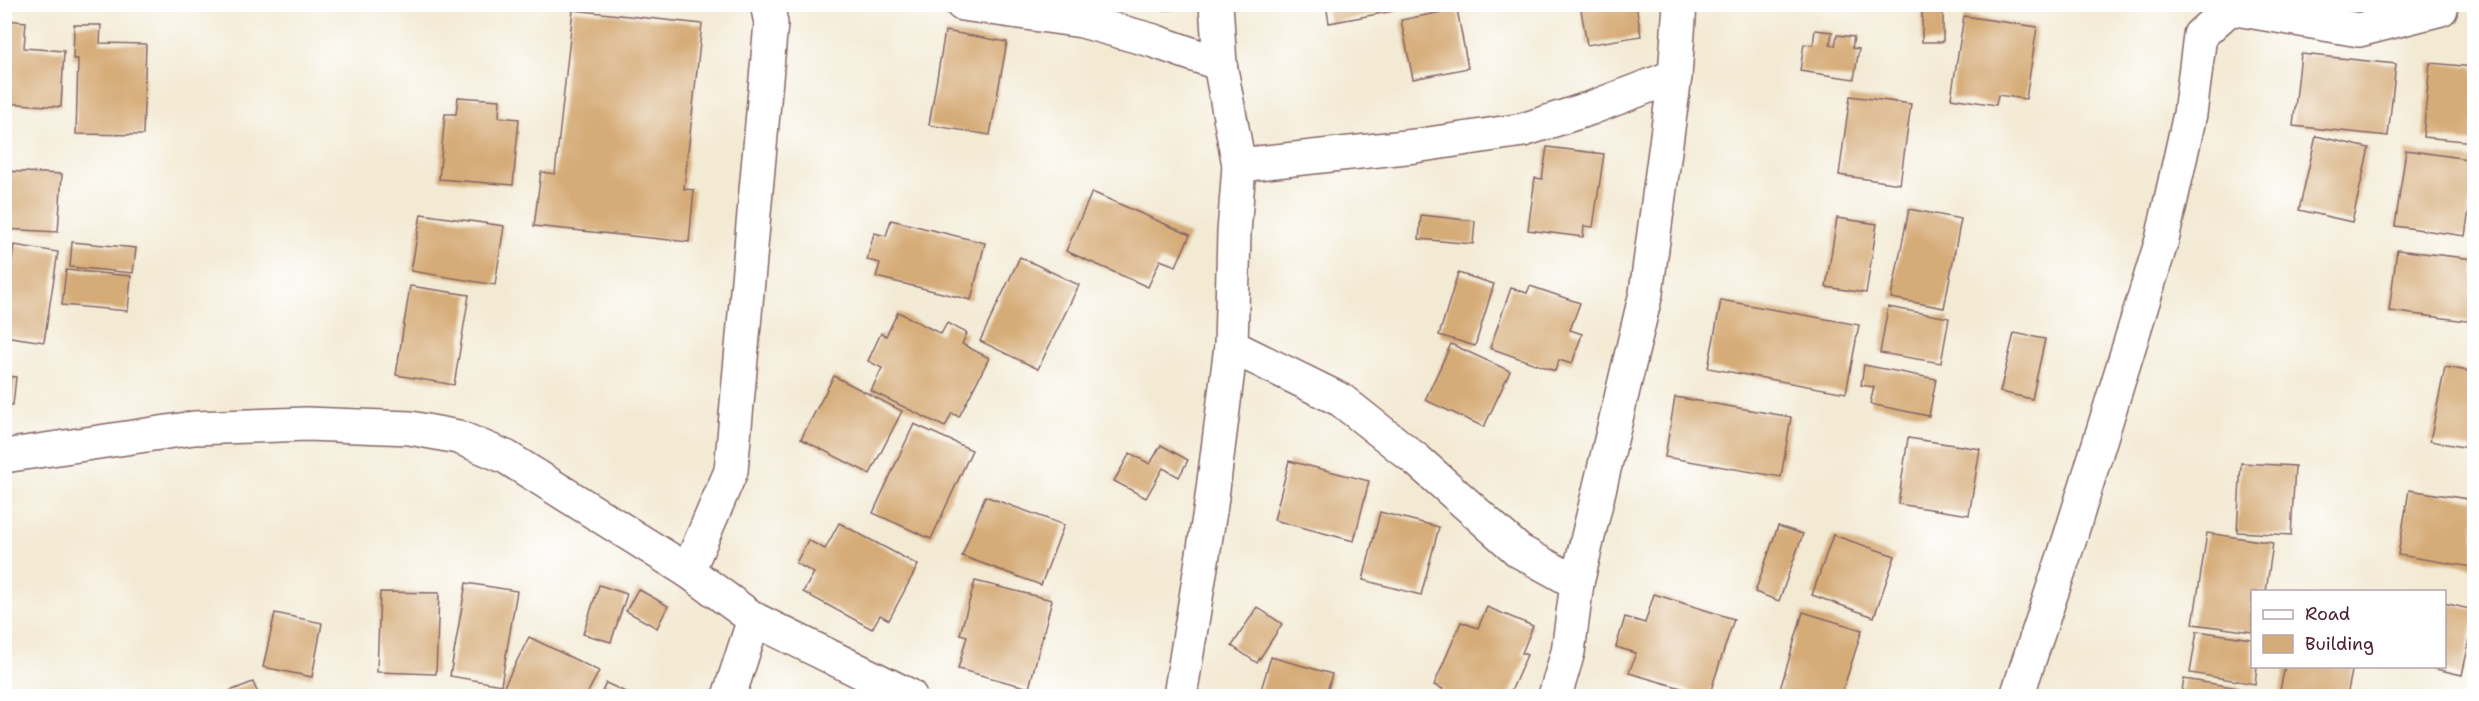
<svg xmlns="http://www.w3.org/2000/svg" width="2479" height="701" font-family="'Shantell Sans',sans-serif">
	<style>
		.building { fill: #d5ab77 }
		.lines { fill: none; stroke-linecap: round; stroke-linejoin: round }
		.minor-casing { stroke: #856666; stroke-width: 36 }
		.minor { stroke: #fff; stroke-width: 33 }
	</style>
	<rect width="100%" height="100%" fill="#fff"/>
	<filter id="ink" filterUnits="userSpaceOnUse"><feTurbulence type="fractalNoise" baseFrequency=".0167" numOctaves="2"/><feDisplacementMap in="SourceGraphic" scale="12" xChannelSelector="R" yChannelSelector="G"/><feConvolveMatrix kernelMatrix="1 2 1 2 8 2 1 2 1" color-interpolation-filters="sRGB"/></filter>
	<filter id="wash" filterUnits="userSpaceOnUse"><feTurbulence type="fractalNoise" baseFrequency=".008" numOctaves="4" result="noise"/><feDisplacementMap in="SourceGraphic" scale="24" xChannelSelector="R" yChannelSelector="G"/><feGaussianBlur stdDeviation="1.35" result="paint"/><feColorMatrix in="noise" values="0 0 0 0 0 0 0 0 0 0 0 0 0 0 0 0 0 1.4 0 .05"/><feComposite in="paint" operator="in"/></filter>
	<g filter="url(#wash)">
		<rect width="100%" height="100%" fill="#f3ead4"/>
		<g id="blocks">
			<g class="building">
				<polygon points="1141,4 1173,4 1173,10 1141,9"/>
				<polygon points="1326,4 1393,4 1394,11 1329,23"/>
				<polygon points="1580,4 1636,4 1641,36 1587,45"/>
				<rect x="1922" y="4" width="21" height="38"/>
				<polygon points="1457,9 1468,68 1413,79 1401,20"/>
				<polygon points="573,10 702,24 684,189 694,190 689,242 534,226 541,172 555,174"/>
				<polygon points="1964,16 2037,27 2026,99 1998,95 1996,105 1951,98"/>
				<polygon points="6,20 26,22 24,48 64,51 61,107 4,103"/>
				<polygon points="74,25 101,25 100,43 146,44 143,135 76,134 78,59 73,59"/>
				<polygon points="1815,30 1832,32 1830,45 1835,46 1837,35 1854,37 1852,48 1859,49 1854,79 1800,71 1804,44 1813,45"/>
				<polygon points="945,31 1007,42 990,135 929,125"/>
				<polygon points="2301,54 2396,64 2388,136 2293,126"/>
				<polygon points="2430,63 2474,67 2474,142 2423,137"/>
				<polygon points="1850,96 1911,104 1900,184 1839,175"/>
				<polygon points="458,97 500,100 499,117 519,119 513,185 439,179 445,114 456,114"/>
				<polygon points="2316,136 2369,148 2352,222 2299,210"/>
				<polygon points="1547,147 1604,154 1593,227 1584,226 1583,237 1528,230 1535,178 1542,179"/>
				<polygon points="2406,150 2474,160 2474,177 2465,236 2395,226"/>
				<polygon points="4,171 62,174 58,232 4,229"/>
				<polygon points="1092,192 1190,235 1176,266 1160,260 1148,287 1066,251"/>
				<polygon points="1909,209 1961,219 1944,308 1891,298"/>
				<polygon points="421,214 504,226 495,285 411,271"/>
				<polygon points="1421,215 1475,221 1473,244 1419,239"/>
				<polygon points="1837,218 1877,224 1866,293 1826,287"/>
				<polygon points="891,220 985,243 971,300 876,277 880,263 867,260 874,233 886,236"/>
				<polygon points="72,242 136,248 133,273 70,267"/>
				<polygon points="14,245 58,252 44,342 4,336 4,308"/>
				<polygon points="2397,250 2474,259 2474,322 2389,311"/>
				<polygon points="1020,257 1079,285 1038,369 980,341"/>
				<polygon points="66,270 131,276 128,311 62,305"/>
				<polygon points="1458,273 1494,284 1475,346 1439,335"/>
				<polygon points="410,286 469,295 454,385 396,375"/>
				<polygon points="1530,286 1580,303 1570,330 1582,334 1572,364 1559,360 1555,371 1490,348 1511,288 1527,293"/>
				<polygon points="1721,300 1859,325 1846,393 1708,368"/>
				<polygon points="1888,307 1949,318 1941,363 1880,353"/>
				<polygon points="898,312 941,334 947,323 967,333 962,344 989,358 959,417 952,413 945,427 871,391 882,368 868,361 881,333 886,336"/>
				<polygon points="2014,333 2045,339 2032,399 2000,392"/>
				<polygon points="1451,344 1510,371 1484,427 1425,400"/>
				<polygon points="1864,365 1936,379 1929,416 1870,404 1874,387 1861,385"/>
				<polygon points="2445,367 2474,372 2474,449 2430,441"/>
				<polygon points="4,376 16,377 13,405 4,404"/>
				<polygon points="834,376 902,411 870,474 801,439"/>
				<polygon points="1675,397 1791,417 1781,477 1665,457"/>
				<polygon points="914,424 972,450 931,539 873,513"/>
				<polygon points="1908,438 1980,449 1969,515 1898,504"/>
				<polygon points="1161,445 1188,460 1179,477 1163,468 1146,498 1114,481 1130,453 1150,464"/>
				<polygon points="1289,461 1369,481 1354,541 1274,520"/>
				<polygon points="2241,463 2295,466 2291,535 2237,532"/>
				<polygon points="2409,490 2474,500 2474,551 2472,567 2398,555"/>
				<polygon points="985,496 1064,525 1041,585 962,556"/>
				<polygon points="1380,512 1439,527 1421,595 1363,580"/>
				<polygon points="839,523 918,565 889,620 880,615 872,629 803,592 814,573 796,563 808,540 825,549"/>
				<polygon points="1778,526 1803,534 1779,601 1755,592"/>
				<polygon points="2207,533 2273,543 2266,592 2252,592 2252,632 2193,624"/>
				<polygon points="1833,535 1895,556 1874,617 1812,595"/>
				<polygon points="975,581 1052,600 1029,688 958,669 967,636 960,634"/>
				<polygon points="466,583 517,591 501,685 450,676"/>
				<polygon points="599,585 627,594 611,642 583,634"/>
				<polygon points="638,589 668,606 657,628 626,611"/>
				<polygon points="380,592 439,593 436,674 377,672"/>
				<polygon points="1654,594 1734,619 1709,696 1629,673 1636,653 1616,647 1625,617 1645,623"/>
				<polygon points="2444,603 2474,610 2474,620 2462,675 2427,667 2444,666"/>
				<polygon points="1257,607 1282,624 1257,663 1232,646"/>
				<polygon points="1487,607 1533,626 1522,653 1527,655 1509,696 1440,696 1443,689 1434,685 1461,622 1478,628"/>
				<polygon points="1803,612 1862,630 1841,696 1778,696"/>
				<polygon points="275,613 322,623 312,677 263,667"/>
				<polygon points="2197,631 2252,639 2252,666 2257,666 2255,684 2190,673"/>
				<polygon points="529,637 599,671 586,696 499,696"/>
				<polygon points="1271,657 1332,674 1326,696 1259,696"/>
				<polygon points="2285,666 2353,666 2347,696 2279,695"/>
				<polygon points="2184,679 2239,688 2238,696 2181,696"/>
				<polygon points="253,682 259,696 217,696"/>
				<polygon points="606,683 634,696 600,696"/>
			</g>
		</g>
	</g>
	<g filter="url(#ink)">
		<use href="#blocks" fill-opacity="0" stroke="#856666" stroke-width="1.5"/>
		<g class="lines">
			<defs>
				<g id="minor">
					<polyline points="962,4 1082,21 1154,41 1220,64"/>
					<polyline points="1239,165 1415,146 1523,130 1591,108 1675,76"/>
					<polyline points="1231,346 1341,400 1418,461 1519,551 1577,583"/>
					<polyline points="4,456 194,428 307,424 410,428 458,437 506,457 688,571 754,619 910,696"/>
					<polyline points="688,571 731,471 771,23 767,4"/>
					<polyline points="729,696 754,619"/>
					<polyline points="1180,696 1211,505 1231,346 1234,233 1239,165 1220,64 1216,4"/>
					<polyline points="1555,696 1568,652 1577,583 1646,293 1675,76 1680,4"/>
					<polyline points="2017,696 2069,541 2162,240 2190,114 2200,35 2230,8 2359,30 2441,9"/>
				</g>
			</defs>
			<use href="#minor" class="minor-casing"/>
			<use href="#minor" class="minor"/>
		</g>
	</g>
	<rect width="2479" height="701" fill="none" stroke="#fff" stroke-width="24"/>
	<rect x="2251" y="590" width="195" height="78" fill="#ffffff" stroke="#b7a5aa" stroke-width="1.5"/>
	<rect x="2263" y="610" width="30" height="9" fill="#ffffff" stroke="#b7a5aa" stroke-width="1.5"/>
	<text x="2305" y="620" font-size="18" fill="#4a1f2b">Road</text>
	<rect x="2263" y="635" width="30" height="18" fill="#d5ab77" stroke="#b7a5aa" stroke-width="1.5"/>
	<text x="2305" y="650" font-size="18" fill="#4a1f2b">Building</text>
</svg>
